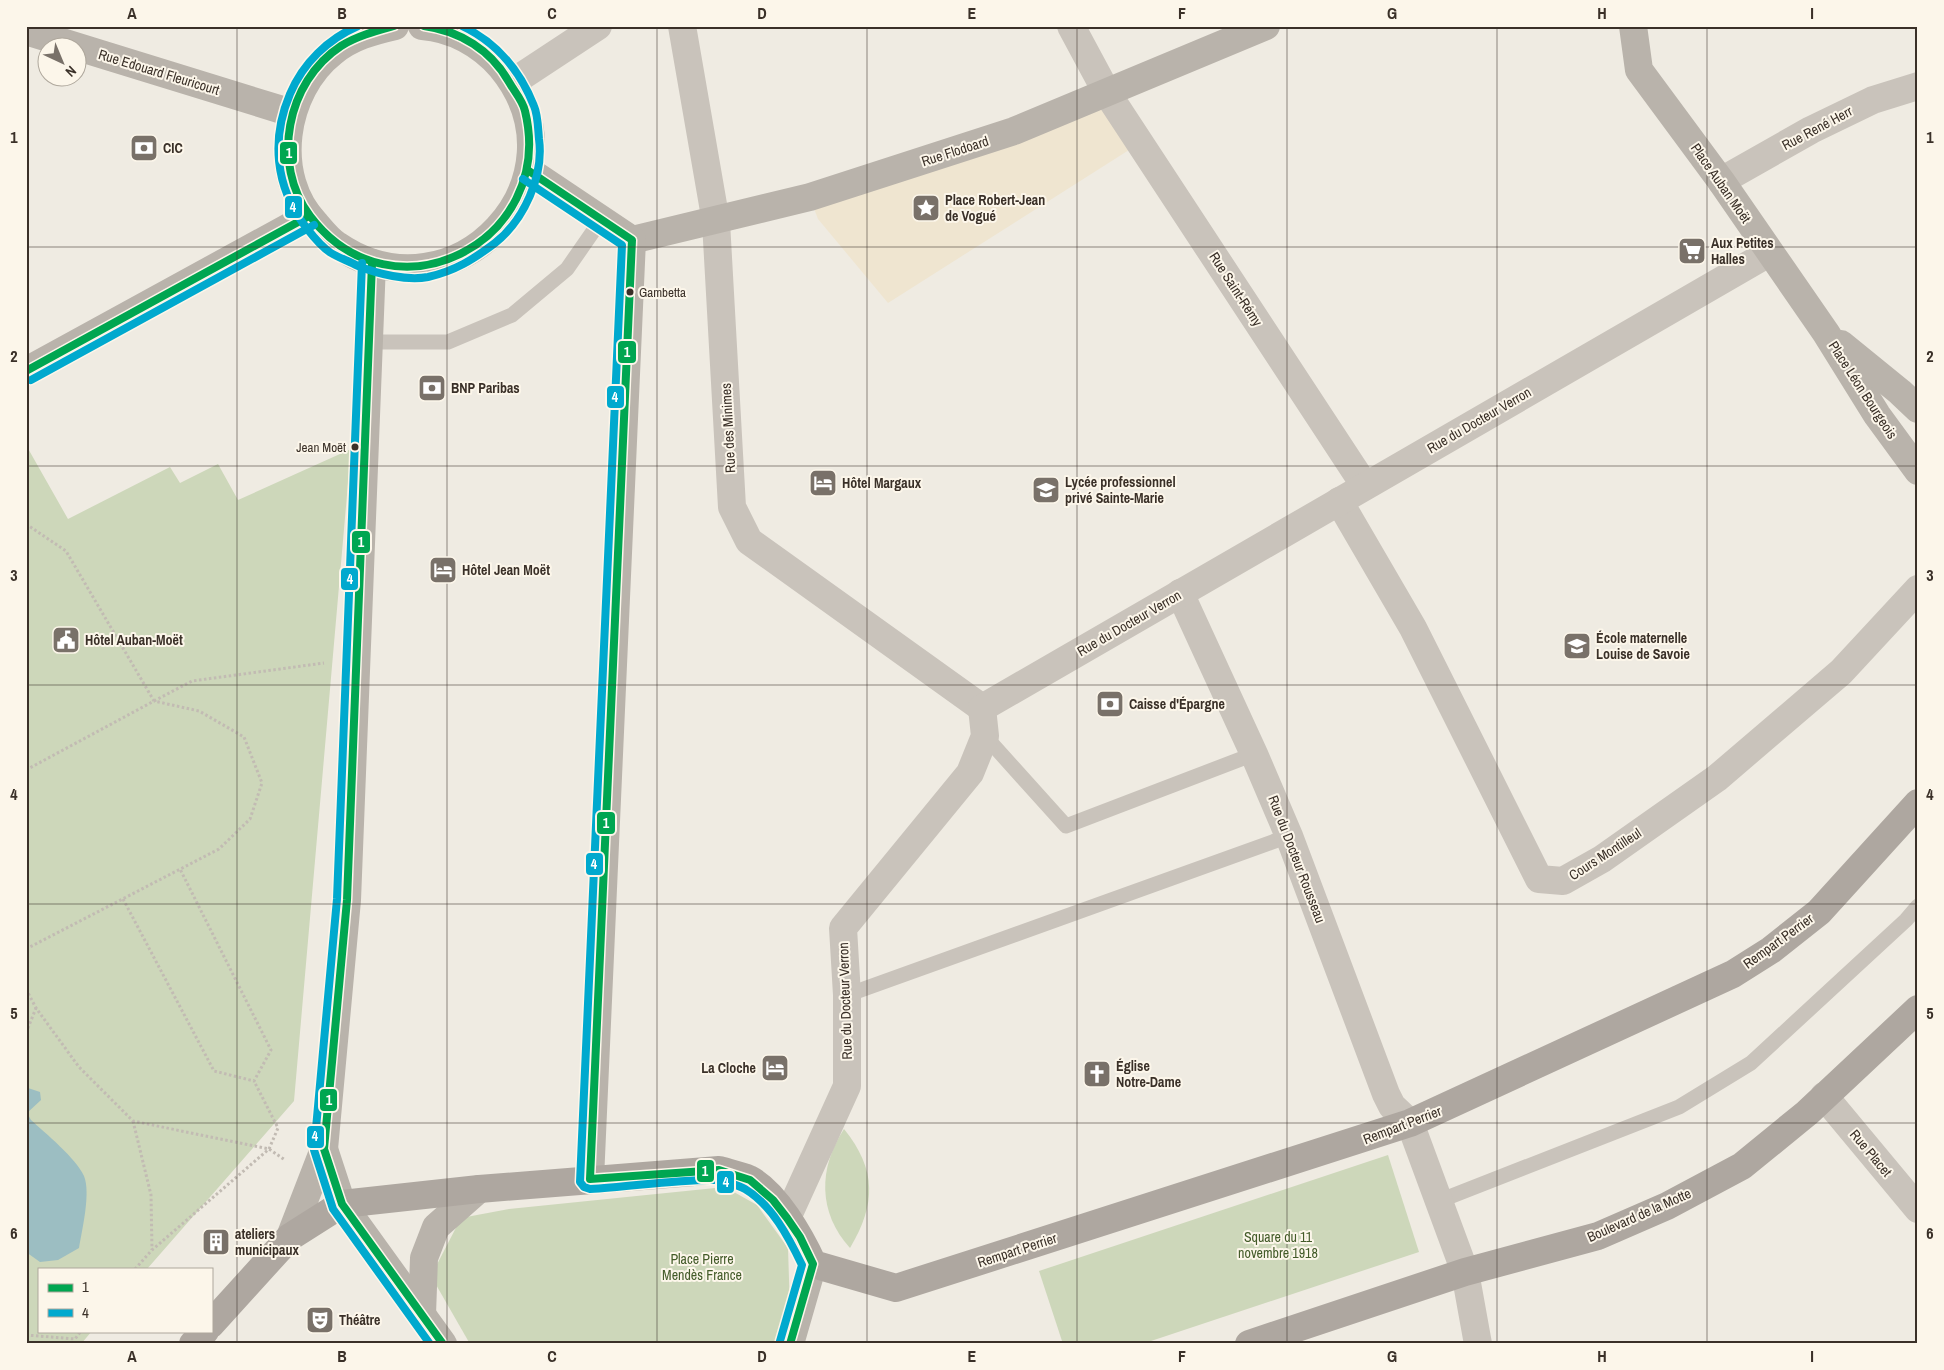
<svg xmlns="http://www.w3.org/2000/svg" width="1944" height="1370" font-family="'Archivo Narrow',sans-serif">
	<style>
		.green { fill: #cdd7ba }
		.plaza { fill: #efe5d0 }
		.water { fill: #9cbec2 }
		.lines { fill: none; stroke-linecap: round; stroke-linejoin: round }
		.path { stroke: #c2bbb3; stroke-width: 3; stroke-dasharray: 2.5 2.5; stroke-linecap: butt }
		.lane { stroke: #c9c3bb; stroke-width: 15 }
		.street { stroke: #c9c3bb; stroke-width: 28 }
		.secondary { stroke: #b9b3ab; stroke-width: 28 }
		.primary { stroke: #aea7a0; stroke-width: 28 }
		.bus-1-casing { stroke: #fcf6ea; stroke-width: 11 }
		.bus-2-casing { stroke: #fcf6ea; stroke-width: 11 }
		.bus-1 { stroke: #00a651; stroke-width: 8 }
		.bus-2 { stroke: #00a9ce; stroke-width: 8 }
		.grid { fill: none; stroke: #3a3028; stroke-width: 1; stroke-opacity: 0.55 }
		.bus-dot { fill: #3a3028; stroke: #fcf6ea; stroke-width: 2 }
		.labels { text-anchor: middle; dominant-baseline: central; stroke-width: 4; stroke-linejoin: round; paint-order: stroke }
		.bus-label { font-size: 13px; fill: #3a3028; stroke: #fcf6ea; text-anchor: start }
		.street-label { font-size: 14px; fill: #3a3028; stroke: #fcf6ea }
		.poi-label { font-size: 14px; font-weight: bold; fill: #3a3028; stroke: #fcf6ea; text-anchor: start }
		.park-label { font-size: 14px; fill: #435b29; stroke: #fcf6ea }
		.line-badge { stroke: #fcf6ea; stroke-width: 2 }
		.badge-label { font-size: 14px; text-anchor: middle; font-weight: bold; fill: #fff }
		.neatline { fill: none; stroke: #3a3028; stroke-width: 2 }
		.grid-label { font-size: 16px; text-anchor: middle; font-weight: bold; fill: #3a3028 }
	</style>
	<rect width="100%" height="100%" fill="#efebe2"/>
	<g class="green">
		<polygon points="26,445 68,519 170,467 180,483 218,464 238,500 351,449 294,1101 147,1269 39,1269 39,1331 92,1331 81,1344 26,1344"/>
		<path d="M844,1129C877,1170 876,1204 850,1248C818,1213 818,1168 844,1129Z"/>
		<polygon points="1388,1155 1419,1252 1142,1344 1063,1344 1039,1271"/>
		<polygon points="725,1187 757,1205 788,1248 790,1310 776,1344 470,1344 431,1276 461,1218 509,1209"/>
	</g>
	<polygon class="plaza" points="1107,93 1140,143 888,303 818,219 810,198"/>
	<path class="water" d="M28,1088L40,1092L41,1100L27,1113L31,1120C45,1133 76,1158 84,1176C91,1193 82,1230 79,1248L58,1260L40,1262L26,1252V1090Z"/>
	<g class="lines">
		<g class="path">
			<polyline points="26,524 66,551 154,701 26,770"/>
			<polyline points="154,701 192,681 324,663"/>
			<polyline points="123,899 214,1071 254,1081 271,1050 180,869"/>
			<polyline points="26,949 219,849 250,819 262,783 244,737 199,711 154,701"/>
			<polyline points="26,989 36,1008 79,1067 133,1121 269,1149 285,1160"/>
			<polyline points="26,1033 36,1008"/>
			<polyline points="133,1121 151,1195 152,1250"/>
			<polyline points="135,1269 152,1250 269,1149 278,1128 254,1081"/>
			<polyline points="26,1335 75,1339 81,1331"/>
		</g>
		<g class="lane">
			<polyline points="368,342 448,342 512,315 567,269 601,220"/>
			<polyline points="985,736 1066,826 1254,754"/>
			<polyline points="847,995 1289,836"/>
			<polyline points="1439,1201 1679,1107 1751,1063 1906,920 1918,906"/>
		</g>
		<g class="street">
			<polyline points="682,26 716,222 732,507 749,541 982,708"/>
			<polyline points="1071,26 1107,93 1365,486"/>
			<polyline points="513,82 598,26"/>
			<polyline points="1721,181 1811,130 1873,100 1918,86"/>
			<polyline points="1339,501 1413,628 1539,879 1563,881 1602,859 1717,778 1841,672 1918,589"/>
			<polyline points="1180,593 1254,754 1289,836 1386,1094 1392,1106 1410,1123 1465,1272 1478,1344"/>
			<polyline points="1824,1096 1918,1209"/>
			<polyline points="787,1218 847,1086 847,995 843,928 970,773 985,736 982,708 1769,253"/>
		</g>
		<g class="secondary">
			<path d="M395,26C373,31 351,37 333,52C283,91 270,177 316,224C322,231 329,240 337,245C455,326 593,178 501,67C481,44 452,28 422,26"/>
			<polyline points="1633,26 1639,70 1721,181 1826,333 1877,415 1918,471"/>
			<polyline points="26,31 292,113"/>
			<polyline points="529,171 632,240"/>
			<polyline points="632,240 810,197 1014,131 1266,26"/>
			<polyline points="1841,344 1900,392 1918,409"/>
			<polyline points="26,371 309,216"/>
			<polyline points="324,1149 342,1204 443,1344"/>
			<polyline points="590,1179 632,240"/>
			<polyline points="290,1237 324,1149 347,900 372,263"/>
			<polyline points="422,1315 424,1258 436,1227 479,1189"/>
			<polyline points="790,1344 813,1264"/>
		</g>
		<g class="primary">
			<path d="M211,1324L290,1237L342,1204L479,1189L719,1170C729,1173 740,1175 749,1179C776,1193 801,1238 813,1264L896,1288L1410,1123L1733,974L1771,950L1819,912L1918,803"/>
			<polyline points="193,1344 205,1331"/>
			<polyline points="1249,1344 1465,1272 1598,1236 1667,1206 1742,1166 1807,1113 1918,1009"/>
		</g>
		<defs>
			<g id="bus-1">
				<path d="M394,26C376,31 357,36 341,46C286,82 271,164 310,216C392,325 557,243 525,111C523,101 514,91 509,82C491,50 460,31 424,26"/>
				<polyline points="529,171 632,240 590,1179 719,1170 750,1180 773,1200 787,1218 800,1237 813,1264 790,1344"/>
				<polyline points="372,263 347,900 324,1149 342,1204 443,1344"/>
				<polyline points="26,371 309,216"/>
			</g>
			<g id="bus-2">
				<path d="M358,26C328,39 303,63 290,94C271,139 275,186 305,226C312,235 320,246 331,253C339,258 349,261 358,266C378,274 407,281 428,277C455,271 474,259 495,243C524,220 544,176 539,139C538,129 538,115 534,106C520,71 496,42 462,26"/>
				<path d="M523,179L622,245L580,1182L584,1187L590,1189C630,1187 677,1179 716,1180C724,1181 738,1185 745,1189C772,1205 789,1238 802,1265L780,1341"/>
				<polyline points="362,263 337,899 314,1150 333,1209 430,1344"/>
				<polyline points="31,380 314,225"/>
			</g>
		</defs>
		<use href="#bus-1" class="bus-1-casing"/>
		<use href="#bus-2" class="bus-2-casing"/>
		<use href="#bus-1" class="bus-1"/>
		<use href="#bus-2" class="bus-2"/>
	</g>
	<path class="grid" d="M237,26V1344M447,26V1344M657,26V1344M867,26V1344M1077,26V1344M1287,26V1344M1497,26V1344M1707,26V1344M26,247H1918M26,466H1918M26,685H1918M26,904H1918M26,1123H1918"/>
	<defs>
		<symbol id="bank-square" viewBox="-11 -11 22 22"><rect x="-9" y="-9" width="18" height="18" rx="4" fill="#797169" stroke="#fcf6ea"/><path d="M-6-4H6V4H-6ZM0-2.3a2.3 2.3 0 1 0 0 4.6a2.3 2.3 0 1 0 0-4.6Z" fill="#fff"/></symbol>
		<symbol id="sight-square" viewBox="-11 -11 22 22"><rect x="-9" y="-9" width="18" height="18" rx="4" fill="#797169" stroke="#fcf6ea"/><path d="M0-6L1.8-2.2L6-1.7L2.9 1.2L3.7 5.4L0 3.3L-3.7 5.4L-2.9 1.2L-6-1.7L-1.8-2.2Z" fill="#fff"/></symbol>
		<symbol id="supermarket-square" viewBox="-11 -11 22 22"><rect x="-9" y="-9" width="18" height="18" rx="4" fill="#797169" stroke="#fcf6ea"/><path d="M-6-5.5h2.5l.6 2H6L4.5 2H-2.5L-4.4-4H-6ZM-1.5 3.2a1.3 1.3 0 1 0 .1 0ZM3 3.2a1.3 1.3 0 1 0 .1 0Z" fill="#fff"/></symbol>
		<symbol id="hotel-square" viewBox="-11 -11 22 22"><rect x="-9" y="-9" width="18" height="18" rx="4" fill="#797169" stroke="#fcf6ea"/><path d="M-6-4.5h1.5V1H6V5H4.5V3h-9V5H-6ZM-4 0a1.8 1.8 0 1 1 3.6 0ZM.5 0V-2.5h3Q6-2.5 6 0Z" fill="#fff"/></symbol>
		<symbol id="school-square" viewBox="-11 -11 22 22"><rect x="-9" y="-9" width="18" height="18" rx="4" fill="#797169" stroke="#fcf6ea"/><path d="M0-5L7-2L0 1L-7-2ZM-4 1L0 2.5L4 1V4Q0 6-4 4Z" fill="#fff"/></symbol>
		<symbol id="civic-square" viewBox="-11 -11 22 22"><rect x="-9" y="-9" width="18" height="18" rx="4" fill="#797169" stroke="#fcf6ea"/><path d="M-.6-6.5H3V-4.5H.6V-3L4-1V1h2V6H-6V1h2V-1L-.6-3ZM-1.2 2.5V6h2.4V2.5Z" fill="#fff"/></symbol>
		<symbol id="church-square" viewBox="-11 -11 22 22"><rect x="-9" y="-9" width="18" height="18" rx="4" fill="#797169" stroke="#fcf6ea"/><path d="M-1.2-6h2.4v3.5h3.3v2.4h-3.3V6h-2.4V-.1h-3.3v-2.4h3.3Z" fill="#fff"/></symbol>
		<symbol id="building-square" viewBox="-11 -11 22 22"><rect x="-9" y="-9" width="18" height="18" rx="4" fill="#797169" stroke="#fcf6ea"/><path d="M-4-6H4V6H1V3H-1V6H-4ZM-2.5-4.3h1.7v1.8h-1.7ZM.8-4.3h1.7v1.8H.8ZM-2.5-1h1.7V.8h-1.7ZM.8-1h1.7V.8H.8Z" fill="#fff"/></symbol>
		<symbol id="theatre-square" viewBox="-11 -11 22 22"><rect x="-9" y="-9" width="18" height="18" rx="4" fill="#797169" stroke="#fcf6ea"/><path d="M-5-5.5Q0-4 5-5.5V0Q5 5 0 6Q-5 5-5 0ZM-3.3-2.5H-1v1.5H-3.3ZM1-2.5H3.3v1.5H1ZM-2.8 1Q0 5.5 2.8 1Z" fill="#fff"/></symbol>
	</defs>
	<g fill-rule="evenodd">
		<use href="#bank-square" x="128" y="132" width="32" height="32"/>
		<use href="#sight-square" x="910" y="192" width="32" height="32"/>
		<use href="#supermarket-square" x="1676" y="235" width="32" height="32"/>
		<use href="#bank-square" x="416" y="372" width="32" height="32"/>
		<use href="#hotel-square" x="807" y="467" width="32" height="32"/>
		<use href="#school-square" x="1030" y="474" width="32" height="32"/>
		<use href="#hotel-square" x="427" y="554" width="32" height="32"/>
		<use href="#civic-square" x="50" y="624" width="32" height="32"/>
		<use href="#school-square" x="1561" y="630" width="32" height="32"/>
		<use href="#bank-square" x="1094" y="688" width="32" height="32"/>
		<use href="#hotel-square" x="759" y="1052" width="32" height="32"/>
		<use href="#church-square" x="1081" y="1058" width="32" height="32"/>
		<use href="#building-square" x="200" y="1226" width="32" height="32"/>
		<use href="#theatre-square" x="304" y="1304" width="32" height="32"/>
	</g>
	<g class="bus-dot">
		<circle cx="630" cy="292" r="4.5"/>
		<circle cx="355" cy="447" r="4.5"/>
	</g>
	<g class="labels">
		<g class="bus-label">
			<text x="639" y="292">Gambetta</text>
			<text x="346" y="447" text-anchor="end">Jean Moët</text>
		</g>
		<g class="street-label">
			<text transform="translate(159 72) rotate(17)">Rue Edouard Fleuricourt</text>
			<text transform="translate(1817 128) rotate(-28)">Rue René Herr</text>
			<text transform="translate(955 151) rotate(-18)">Rue Flodoard</text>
			<text transform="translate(1721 183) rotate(55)">Place Auban Moët</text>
			<text transform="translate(1236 289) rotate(57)">Rue Saint-Rémy</text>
			<text transform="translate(1863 390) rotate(57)">Place Léon Bourgeois</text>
			<text transform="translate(1479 420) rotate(-30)">Rue du Docteur Verron</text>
			<text transform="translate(728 428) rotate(-93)">Rue des Minimes</text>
			<text transform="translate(1129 623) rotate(-30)">Rue du Docteur Verron</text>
			<text transform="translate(1605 854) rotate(-33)">Cours Montilleul</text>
			<text transform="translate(1297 859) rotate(69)">Rue du Docteur Rousseau</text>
			<text transform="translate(1778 941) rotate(-36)">Rempart Perrier</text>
			<text transform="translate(845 1001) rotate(-92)">Rue du Docteur Verron</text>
			<text transform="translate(1402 1125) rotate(-21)">Rempart Perrier</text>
			<text transform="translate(1871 1153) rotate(50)">Rue Placet</text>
			<text transform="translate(1639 1215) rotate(-24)">Boulevard de la Motte</text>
			<text transform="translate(1017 1250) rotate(-18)">Rempart Perrier</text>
		</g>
		<g class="poi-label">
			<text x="163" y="148">CIC</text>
			<text x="945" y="200">Place Robert-Jean<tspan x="945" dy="16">de Vogué</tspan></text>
			<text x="1711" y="243">Aux Petites<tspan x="1711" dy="16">Halles</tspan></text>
			<text x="451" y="388">BNP Paribas</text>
			<text x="1065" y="482">Lycée professionnel<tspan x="1065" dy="16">privé Sainte-Marie</tspan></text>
			<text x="842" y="483">Hôtel Margaux</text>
			<text x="462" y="570">Hôtel Jean Moët</text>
			<text x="1596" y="638">École maternelle<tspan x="1596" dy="16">Louise de Savoie</tspan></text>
			<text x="85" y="640">Hôtel Auban-Moët</text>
			<text x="1129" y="704">Caisse d'Épargne</text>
			<text x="1116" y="1066">Église<tspan x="1116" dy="16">Notre-Dame</tspan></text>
			<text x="756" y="1068" text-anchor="end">La Cloche</text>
			<text x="235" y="1234">ateliers<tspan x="235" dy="16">municipaux</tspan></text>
			<text x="339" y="1320">Théâtre</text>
		</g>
		<g class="park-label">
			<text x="1278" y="1237">Square du 11<tspan x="1278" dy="16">novembre 1918</tspan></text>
			<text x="702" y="1259">Place Pierre<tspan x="702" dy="16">Mendès France</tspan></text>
		</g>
	</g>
	<g class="line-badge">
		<rect x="279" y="141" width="19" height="24" rx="5" fill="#00a651"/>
		<rect x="284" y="195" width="19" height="24" rx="5" fill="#00a9ce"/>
		<rect x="617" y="340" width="20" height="24" rx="5" fill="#00a651"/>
		<rect x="606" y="385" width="19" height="24" rx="5" fill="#00a9ce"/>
		<rect x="351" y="530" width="20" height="24" rx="5" fill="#00a651"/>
		<rect x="340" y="567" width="19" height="24" rx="5" fill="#00a9ce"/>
		<rect x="596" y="811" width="20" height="24" rx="5" fill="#00a651"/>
		<rect x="585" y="852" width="19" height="24" rx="5" fill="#00a9ce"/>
		<rect x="319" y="1088" width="19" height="24" rx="5" fill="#00a651"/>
		<rect x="306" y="1125" width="19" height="24" rx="5" fill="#00a9ce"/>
		<rect x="696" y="1159" width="19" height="24" rx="5" fill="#00a651"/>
		<rect x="716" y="1170" width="19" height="24" rx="5" fill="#00a9ce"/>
	</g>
	<g class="badge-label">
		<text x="289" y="158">1</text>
		<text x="293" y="212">4</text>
		<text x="627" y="357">1</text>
		<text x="615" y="402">4</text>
		<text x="361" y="547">1</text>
		<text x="350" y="584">4</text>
		<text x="606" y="828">1</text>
		<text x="594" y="869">4</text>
		<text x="329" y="1105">1</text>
		<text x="315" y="1141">4</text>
		<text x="705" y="1176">1</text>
		<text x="726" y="1187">4</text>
	</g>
	<rect width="1944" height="1370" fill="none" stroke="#fcf6ea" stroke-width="55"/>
	<rect x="38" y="1268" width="175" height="65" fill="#fcf6ea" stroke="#aea79c"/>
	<rect x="48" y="1284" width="25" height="8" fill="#00a651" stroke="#aea79c"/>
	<text x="82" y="1292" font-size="15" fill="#3a3028">1</text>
	<rect x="48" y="1309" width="25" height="8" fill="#00a9ce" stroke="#aea79c"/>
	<text x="82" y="1318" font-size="15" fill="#3a3028">4</text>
	<g transform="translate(62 62) rotate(136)"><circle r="24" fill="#fcf6ea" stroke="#aea79c"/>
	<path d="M0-4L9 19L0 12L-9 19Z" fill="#797169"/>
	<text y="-8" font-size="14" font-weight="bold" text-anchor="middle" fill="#3a3028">N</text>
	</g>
	<rect x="28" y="28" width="1888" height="1314" class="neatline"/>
	<g class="grid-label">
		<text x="132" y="19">A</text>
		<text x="342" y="19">B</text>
		<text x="552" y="19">C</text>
		<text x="762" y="19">D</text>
		<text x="972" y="19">E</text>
		<text x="1182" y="19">F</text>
		<text x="1392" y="19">G</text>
		<text x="1602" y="19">H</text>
		<text x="1812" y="19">I</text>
		<text x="14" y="143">1</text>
		<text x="1930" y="143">1</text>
		<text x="14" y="362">2</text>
		<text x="1930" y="362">2</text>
		<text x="14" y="581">3</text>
		<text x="1930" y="581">3</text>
		<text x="14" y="800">4</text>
		<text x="1930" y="800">4</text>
		<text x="14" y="1019">5</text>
		<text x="1930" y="1019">5</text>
		<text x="14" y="1239">6</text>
		<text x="1930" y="1239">6</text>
		<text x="132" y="1362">A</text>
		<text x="342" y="1362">B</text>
		<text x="552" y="1362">C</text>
		<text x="762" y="1362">D</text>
		<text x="972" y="1362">E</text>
		<text x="1182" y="1362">F</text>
		<text x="1392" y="1362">G</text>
		<text x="1602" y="1362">H</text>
		<text x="1812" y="1362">I</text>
	</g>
</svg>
